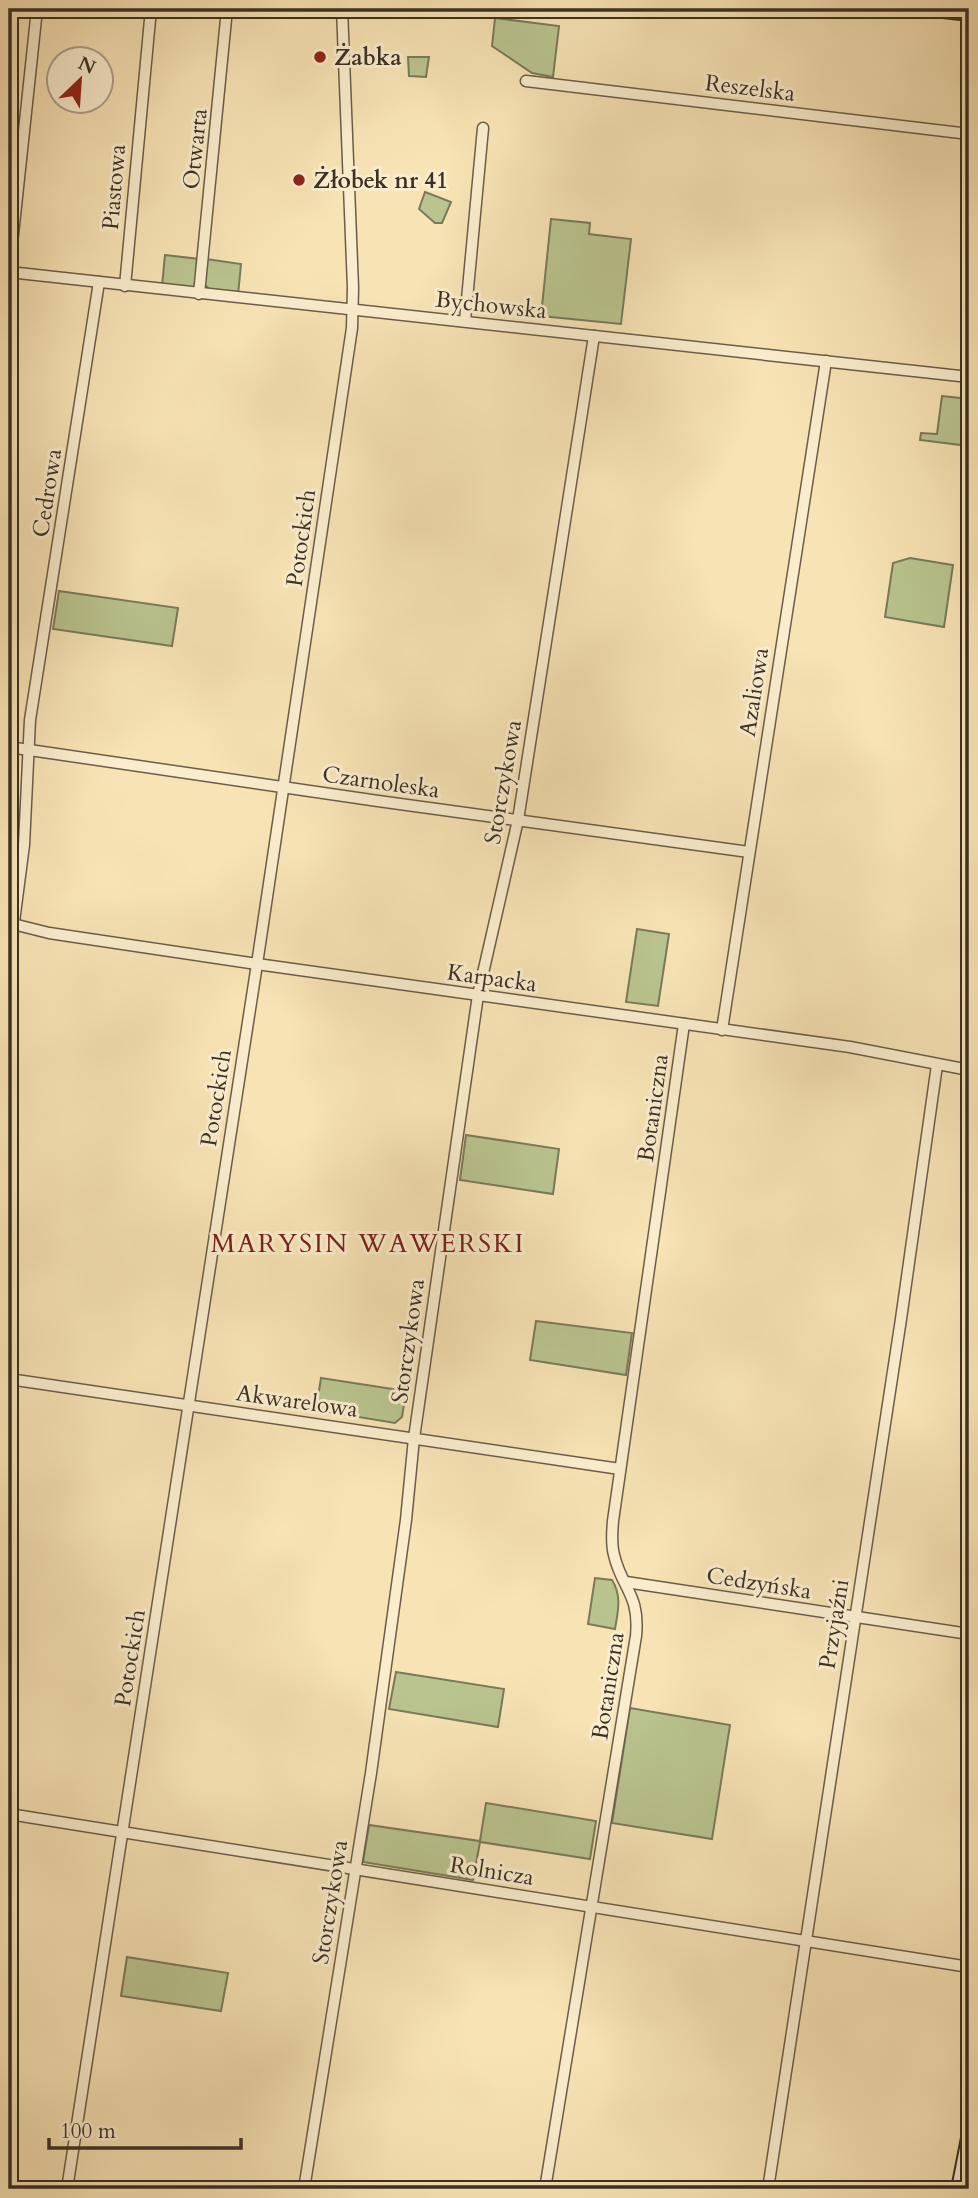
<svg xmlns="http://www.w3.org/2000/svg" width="978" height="2198" font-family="Cardo,serif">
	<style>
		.green { fill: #b9c48f; stroke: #7a7a5a; stroke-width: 2 }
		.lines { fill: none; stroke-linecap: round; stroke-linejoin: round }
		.street-casing { stroke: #6b5d49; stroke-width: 13 }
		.secondary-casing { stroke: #3c3025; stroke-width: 18 }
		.street { stroke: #faedce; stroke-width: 10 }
		.secondary { stroke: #faedce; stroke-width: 14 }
		.poi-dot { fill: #8f2418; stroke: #faedce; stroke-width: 2.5 }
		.labels { text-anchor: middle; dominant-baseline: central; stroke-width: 6; stroke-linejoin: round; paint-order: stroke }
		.poi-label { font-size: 23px; font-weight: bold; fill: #3c3025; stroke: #faedce; text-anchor: start }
		.street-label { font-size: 23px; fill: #3c3025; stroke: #faedce }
		.quarter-label { font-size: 26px; letter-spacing: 2px; fill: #7a1f14; stroke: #faedce }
	</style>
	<rect width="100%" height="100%" fill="#f7e3b4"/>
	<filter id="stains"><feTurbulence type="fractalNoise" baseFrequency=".00286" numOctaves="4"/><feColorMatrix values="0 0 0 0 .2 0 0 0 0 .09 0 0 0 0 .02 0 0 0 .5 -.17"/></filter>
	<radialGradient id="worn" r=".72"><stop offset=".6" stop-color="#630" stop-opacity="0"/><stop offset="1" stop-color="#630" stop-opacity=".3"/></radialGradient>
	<g class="green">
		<polygon points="495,18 559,26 553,77 532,73 492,46"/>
		<polygon points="408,57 429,57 426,77 409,76"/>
		<polygon points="425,192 451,202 442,223 435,223 419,209"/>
		<polygon points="551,219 590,223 589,234 631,239 621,324 541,316"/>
		<polygon points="165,255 199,259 196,286 193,289 162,286"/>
		<polygon points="206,259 241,264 238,295 211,291 204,284"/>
		<polygon points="942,396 969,399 969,446 920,440 921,433 937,434"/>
		<polygon points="910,558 953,565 944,627 885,617 893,563"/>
		<polygon points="59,591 178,608 172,646 53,629"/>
		<polygon points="637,929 669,934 658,1006 626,1002"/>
		<polygon points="466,1135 559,1149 553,1194 460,1180"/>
		<polygon points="536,1321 632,1333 626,1375 530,1360"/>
		<polygon points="321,1378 406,1391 402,1417 395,1423 316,1410"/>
		<path d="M595,1578L612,1580C622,1596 618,1611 615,1629L588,1624Z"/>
		<polygon points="396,1672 504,1689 498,1727 389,1709"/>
		<polygon points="630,1708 730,1725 712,1839 612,1823"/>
		<polygon points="486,1803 596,1821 590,1859 480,1842 473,1880 363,1862 369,1825 480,1841"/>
		<polygon points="127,1957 228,1973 221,2011 121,1996"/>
	</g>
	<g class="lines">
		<defs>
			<g id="street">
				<polyline points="526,81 969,134"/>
				<polyline points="9,272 969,377"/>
				<polyline points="9,272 37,9"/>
				<polyline points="125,286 151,9"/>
				<polyline points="199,294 227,9"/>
				<polyline points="465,321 483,128"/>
				<polyline points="9,747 378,801 749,852"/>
				<polyline points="9,923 49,933 257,964 850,1047 969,1070"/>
				<polyline points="9,960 24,845 30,720 99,282"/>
				<polyline points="722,1030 826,361"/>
				<polyline points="9,1379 620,1469"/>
				<polyline points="626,1582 969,1634"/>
				<polyline points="9,1814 969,1967"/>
				<polyline points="67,2189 257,964 352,328 353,288 342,9"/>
				<polyline points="304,2189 371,1773 406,1520 414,1438 478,995 518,820 594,336"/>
				<path d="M545,2189L636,1636C640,1594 622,1589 614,1555C611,1544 612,1532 613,1521L684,1024"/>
				<polyline points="768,2189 901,1319 937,1065"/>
			</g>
			<g id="secondary">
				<polyline points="935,9 969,13"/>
				<polyline points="959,2189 969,2138"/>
			</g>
		</defs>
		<use href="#street" class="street-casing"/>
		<use href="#secondary" class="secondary-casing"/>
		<use href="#street" class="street"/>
		<use href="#secondary" class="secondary"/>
	</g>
	<g class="poi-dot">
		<circle cx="320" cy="57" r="7"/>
		<circle cx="299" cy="180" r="7"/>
	</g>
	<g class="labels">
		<g class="poi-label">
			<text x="334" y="57">Żabka</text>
			<text x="313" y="180">Żłobek nr 41</text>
		</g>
		<g class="street-label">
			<text transform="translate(750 88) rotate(7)">Reszelska</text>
			<text transform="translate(195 149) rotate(-84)">Otwarta</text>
			<text transform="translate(114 187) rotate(-85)">Piastowa</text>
			<text transform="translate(491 305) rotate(6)">Bychowska</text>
			<text transform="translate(47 493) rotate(-81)">Cedrowa</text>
			<text transform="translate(301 538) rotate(-82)">Potockich</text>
			<text transform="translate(754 692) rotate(-81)">Azaliowa</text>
			<text transform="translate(381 782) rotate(8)">Czarnoleska</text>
			<text transform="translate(503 782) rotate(-80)">Storczykowa</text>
			<text transform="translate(492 978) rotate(8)">Karpacka</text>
			<text transform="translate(216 1098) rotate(-81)">Potockich</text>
			<text transform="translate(653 1108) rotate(-82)">Botaniczna</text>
			<text transform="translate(408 1341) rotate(-82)">Storczykowa</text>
			<text transform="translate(297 1401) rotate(8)">Akwarelowa</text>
			<text transform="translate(759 1583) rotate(9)">Cedzyńska</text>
			<text transform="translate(834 1624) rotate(-81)">Przyjaźni</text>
			<text transform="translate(130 1658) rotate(-81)">Potockich</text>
			<text transform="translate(608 1686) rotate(-81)">Botaniczna</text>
			<text transform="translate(492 1871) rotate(9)">Rolnicza</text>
			<text transform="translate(330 1902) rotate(-81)">Storczykowa</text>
		</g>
		<g class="quarter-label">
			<text x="368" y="1243">MARYSIN WAWERSKI</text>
		</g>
	</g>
	<rect width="978" height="2198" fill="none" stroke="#f7e3b4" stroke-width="35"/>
	<rect x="10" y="10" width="957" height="2177" fill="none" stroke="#3c3025" stroke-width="3.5"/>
	<rect x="18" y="18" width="943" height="2163" fill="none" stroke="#3c3025" stroke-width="2"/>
	<g transform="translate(80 80) rotate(25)"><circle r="33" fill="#faedce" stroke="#aea18a" stroke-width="2"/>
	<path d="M0-5L12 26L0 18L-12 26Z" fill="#8f2418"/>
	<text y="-10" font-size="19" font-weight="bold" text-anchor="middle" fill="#3c3025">N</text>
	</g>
	<path d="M49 2138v10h192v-10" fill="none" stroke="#3c3025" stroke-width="3.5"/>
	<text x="60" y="2138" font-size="21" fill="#3c3025" stroke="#faedce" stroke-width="5" paint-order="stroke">100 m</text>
	<rect width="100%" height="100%" filter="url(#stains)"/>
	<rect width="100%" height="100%" fill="url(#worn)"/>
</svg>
